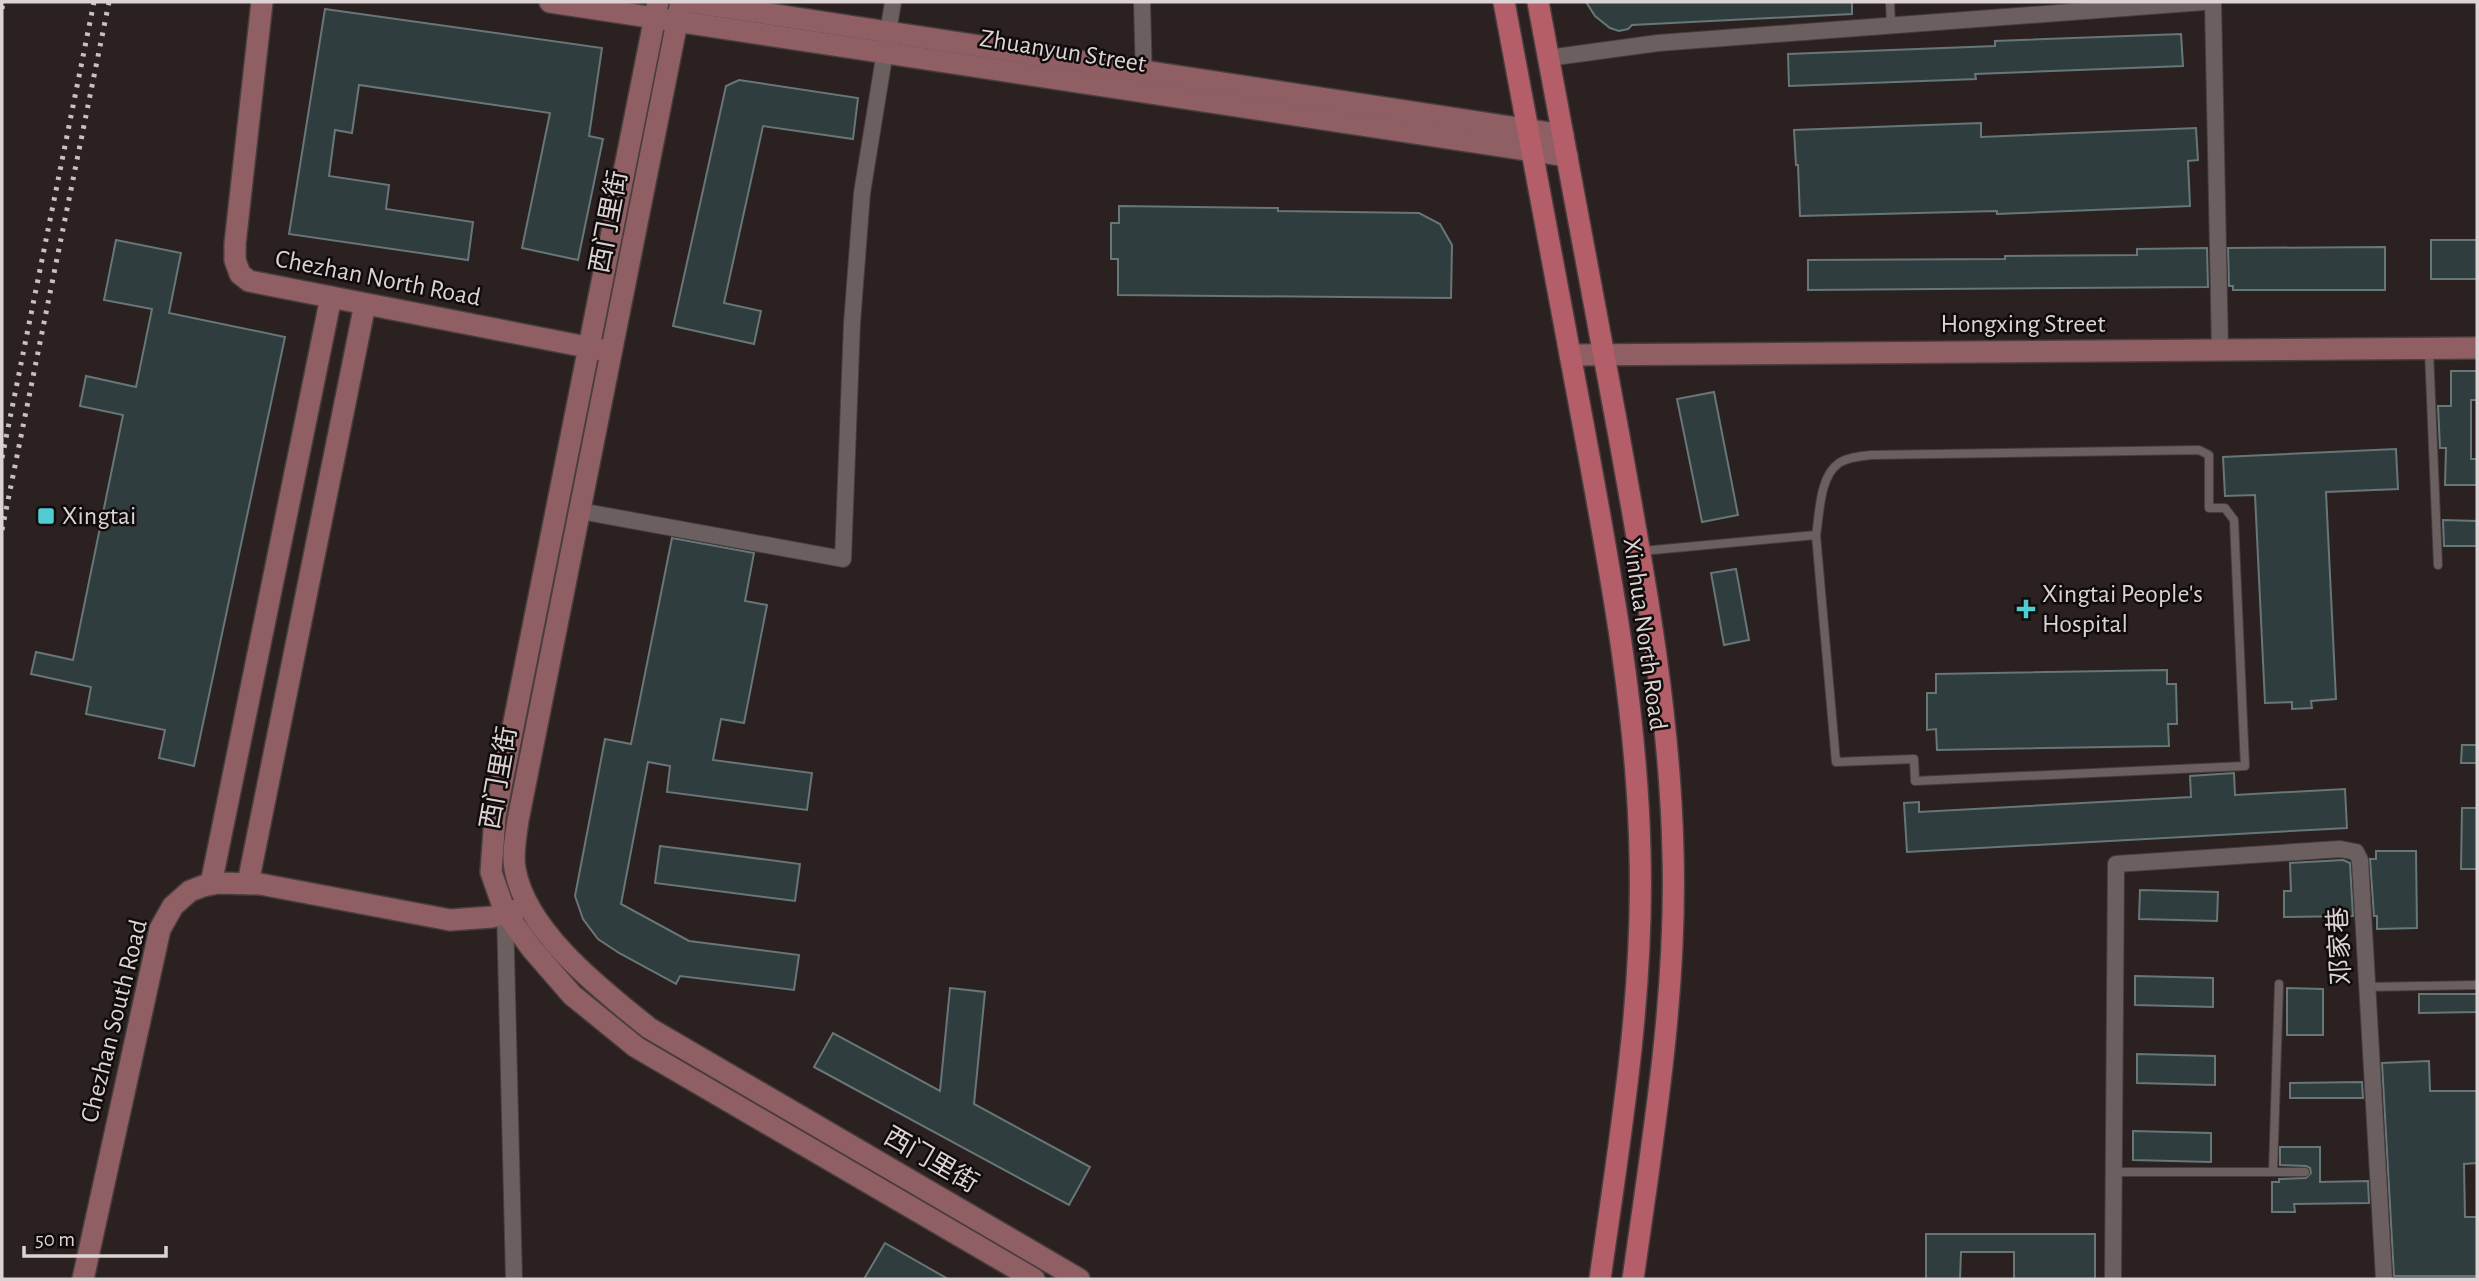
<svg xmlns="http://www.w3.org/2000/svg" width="2479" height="1281" font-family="'Alegreya Sans','Noto Sans SC',sans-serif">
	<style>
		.building { fill: #303d3e; stroke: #677677; stroke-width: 2 }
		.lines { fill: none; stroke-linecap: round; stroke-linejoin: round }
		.lane-casing { stroke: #483e3f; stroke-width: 10 }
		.street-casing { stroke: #483e3f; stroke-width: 18 }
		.secondary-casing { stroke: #483e3f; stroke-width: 24 }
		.primary-casing { stroke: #483e3f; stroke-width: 24 }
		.lane { stroke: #6c5f5f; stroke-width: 8 }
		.street { stroke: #6c5f5f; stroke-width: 16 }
		.secondary { stroke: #905f64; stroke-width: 21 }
		.primary { stroke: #b45e69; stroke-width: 21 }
		.rail { stroke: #c9c0c1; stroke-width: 5; stroke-dasharray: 3.5 7; stroke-linecap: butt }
		.poi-dot { fill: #51ccd2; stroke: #110c0c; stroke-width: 2.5 }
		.labels { text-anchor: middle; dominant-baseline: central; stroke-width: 5; stroke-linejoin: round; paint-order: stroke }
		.street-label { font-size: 26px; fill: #dbd3d4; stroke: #110c0c }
		.poi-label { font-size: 26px; fill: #dbd3d4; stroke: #110c0c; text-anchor: start }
	</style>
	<rect width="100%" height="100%" fill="#2c2121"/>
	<g class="building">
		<polygon points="1586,2 1852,2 1852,14 1632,25 1628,29 1619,31 1610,28 1595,16"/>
		<polygon points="325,9 602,48 589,136 603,139 578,260 522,248 550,113 359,85 352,133 335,130 329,176 389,185 386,209 473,222 468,260 289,234"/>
		<polygon points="2181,34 2183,66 1975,74 1976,79 1789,86 1788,54 1995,46 1995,41"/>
		<polygon points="739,80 858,98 853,139 763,126 724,303 761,311 754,344 673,326 726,86"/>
		<polygon points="1981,123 1981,137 2196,128 2198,160 2188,161 2190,206 1997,214 1997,211 1800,216 1798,165 1796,165 1794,130"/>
		<polygon points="1119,206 1278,208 1278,211 1419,213 1440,224 1452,245 1451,298 1118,295 1118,259 1111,259 1111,223 1119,223"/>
		<polygon points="116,240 181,253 169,313 285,337 194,766 159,758 165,730 86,714 91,687 31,674 36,652 73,660 123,415 80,406 86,376 136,387 152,309 104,300"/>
		<rect x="2431" y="240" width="46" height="39"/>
		<polygon points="2385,247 2385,290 2233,290 2233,286 2229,286 2228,248"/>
		<polygon points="2207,248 2208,287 1808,290 1808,260 2005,259 2005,256 2137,255 2137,249"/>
		<polygon points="2451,371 2477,371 2477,400 2471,400 2471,459 2477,459 2477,485 2445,485 2446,448 2440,448 2438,406 2451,406"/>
		<polygon points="1714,392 1738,515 1702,522 1677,399"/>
		<polygon points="2396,449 2398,489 2326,492 2336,699 2311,701 2312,708 2292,709 2292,702 2265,703 2255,495 2225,496 2223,457"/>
		<polygon points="2443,520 2477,521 2477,546 2444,546"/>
		<polygon points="672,538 754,553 745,601 767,605 744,723 721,719 713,760 812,773 807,810 667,792 670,766 648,762 621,904 689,941 799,955 794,990 680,976 676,984 619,953 598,939 583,919 575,896 605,739 631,744"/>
		<polygon points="1736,569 1749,640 1724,645 1711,573"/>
		<polygon points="2167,670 2167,684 2176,684 2177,724 2168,724 2169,746 1937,750 1936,729 1927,730 1927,693 1936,693 1936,674"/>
		<polygon points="2462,745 2477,745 2477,763 2461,763"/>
		<polygon points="2234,773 2235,795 2345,789 2347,828 1907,852 1904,803 1919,802 1919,812 2191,797 2190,776"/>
		<polygon points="2462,808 2477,808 2477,869 2461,869"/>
		<polygon points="660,846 800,864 795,901 655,883"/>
		<polygon points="2376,851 2416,851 2417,928 2377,929 2377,916 2374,916 2370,859 2376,859"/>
		<polygon points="2343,860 2350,863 2353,916 2284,917 2284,891 2291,891 2290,863"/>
		<polygon points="2140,890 2218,892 2217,921 2139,919"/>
		<polygon points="2135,976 2213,978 2213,1007 2135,1005"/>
		<polygon points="950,988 985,992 974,1104 1090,1167 1069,1205 814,1067 833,1033 940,1091"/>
		<polygon points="2287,988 2323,989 2323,1035 2287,1035"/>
		<polygon points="2419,994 2477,994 2477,1012 2419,1013"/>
		<polygon points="2137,1054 2215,1056 2215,1085 2137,1083"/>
		<polygon points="2429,1061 2430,1091 2477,1091 2477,1163 2464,1164 2465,1217 2477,1217 2477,1276 2394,1276 2382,1063"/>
		<polygon points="2362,1082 2363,1098 2290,1098 2290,1083"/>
		<polygon points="2133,1131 2211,1133 2211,1162 2133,1160"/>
		<polygon points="2280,1147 2320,1147 2320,1182 2368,1181 2369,1203 2294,1204 2295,1212 2272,1212 2272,1182 2279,1182 2279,1179 2306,1178 2311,1173 2310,1168 2306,1166 2280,1165"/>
		<polygon points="1926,1234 2095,1234 2095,1279 2014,1279 2014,1252 1961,1252 1960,1279 1926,1279"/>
		<polygon points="885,1243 948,1279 864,1279"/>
	</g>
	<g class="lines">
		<defs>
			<g id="lane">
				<polyline points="1890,2 1891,26"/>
				<polyline points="2429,351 2438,565"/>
				<path d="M1642,551L1816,535L1836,762L1914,759L1915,781L2245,766L2234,520L2225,508H2209V455L2199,450L1871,455C1861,456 1848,457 1839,463C1819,477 1820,513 1816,535"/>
				<polyline points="2366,987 2477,985"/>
				<polyline points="2113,1172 2305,1172"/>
				<polyline points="2273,1172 2279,984"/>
			</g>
			<g id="street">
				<polyline points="1142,2 1144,80"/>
				<polyline points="2213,2 2220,350"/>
				<polyline points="1548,58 1658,43 2204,2"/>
				<polyline points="580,511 843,559 852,323 862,193 893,2"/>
				<polyline points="505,912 514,1279"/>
				<polyline points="2113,1279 2116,864 2340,849 2356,852 2360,860 2384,1279"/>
			</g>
			<g id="secondary">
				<polyline points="262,2 235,244 235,260 240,274 249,281 602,350"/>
				<polyline points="550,2 1567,156"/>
				<polyline points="658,2 495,817 491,872 505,912 532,949 572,995 636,1047 1034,1279"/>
				<path d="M681,2L518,820C516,836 512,854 515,869C526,932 602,990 649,1028L1079,1279"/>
				<polyline points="691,2 1563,135"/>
				<polyline points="1570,355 2477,348"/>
				<polyline points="248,883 365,304"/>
				<polyline points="211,884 331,297"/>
				<polyline points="83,1279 160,929 173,906 190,891 203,886 218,883 260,884 450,920 492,917 516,910"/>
			</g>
			<g id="primary">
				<path d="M1504,2C1531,144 1557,287 1584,429C1610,570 1637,710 1640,853C1644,997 1620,1138 1600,1279"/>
				<path d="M1538,2C1565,146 1592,291 1619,436C1644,574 1670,712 1673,853C1677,997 1653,1137 1633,1279"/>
			</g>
		</defs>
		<use href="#lane" class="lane-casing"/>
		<use href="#street" class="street-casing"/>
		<use href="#secondary" class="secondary-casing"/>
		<use href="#primary" class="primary-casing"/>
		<use href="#lane" class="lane"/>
		<use href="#street" class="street"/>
		<use href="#secondary" class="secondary"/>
		<use href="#primary" class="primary"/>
		<g class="rail">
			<polyline points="2,9 3,2"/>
			<polyline points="2,458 94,2"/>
			<polyline points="2,530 109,2"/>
		</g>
	</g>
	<g class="poi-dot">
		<rect x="37" y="507" width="18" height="18" rx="3.5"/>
		<path d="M2022.5 598.5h7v7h7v7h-7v7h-7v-7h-7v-7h7z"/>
	</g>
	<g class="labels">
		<g class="street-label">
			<text transform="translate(1063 51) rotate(9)">Zhuanyun Street</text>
			<text transform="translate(609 222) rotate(-79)">西门里街</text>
			<text transform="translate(378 278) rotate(11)">Chezhan North Road</text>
			<text x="2023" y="324">Hongxing Street</text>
			<text transform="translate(1645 634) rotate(82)">Xinhua North Road</text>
			<text transform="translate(499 778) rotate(-80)">西门里街</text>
			<text transform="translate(2340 946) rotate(-93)">邓家巷</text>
			<text transform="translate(114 1021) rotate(-76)">Chezhan South Road</text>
			<text transform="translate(931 1160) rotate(30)">西门里街</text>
		</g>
		<g class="poi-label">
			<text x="62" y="516">Xingtai</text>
			<text x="2042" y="594">Xingtai People's<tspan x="2042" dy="30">Hospital</tspan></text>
		</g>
	</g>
	<rect width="2479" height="1281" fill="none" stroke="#dbd3d4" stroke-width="7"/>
	<path d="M24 1246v10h142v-10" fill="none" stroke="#dbd3d4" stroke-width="3.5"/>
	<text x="35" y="1246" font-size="21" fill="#dbd3d4" stroke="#110c0c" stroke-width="5" paint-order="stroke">50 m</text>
</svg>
